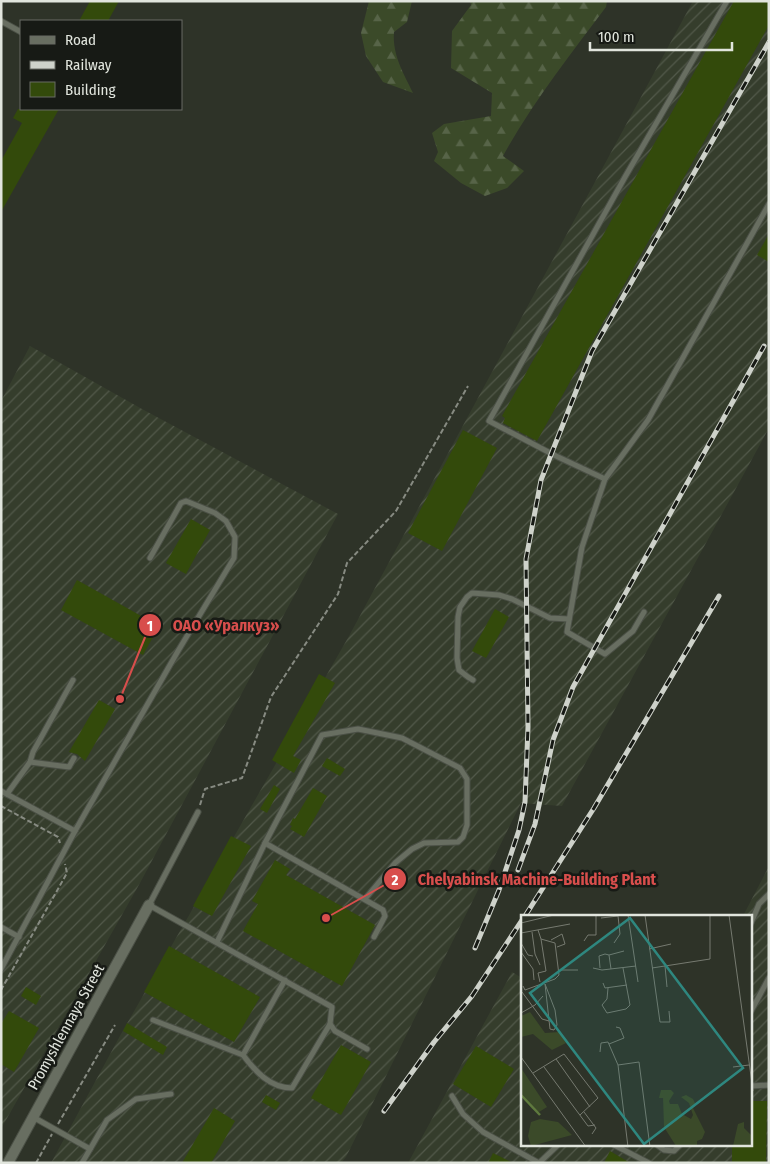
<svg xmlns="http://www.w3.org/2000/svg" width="770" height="1164" font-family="'Fira Sans Condensed',sans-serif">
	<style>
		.industrial { fill: url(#industrial-furrows) }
		.forest { fill: url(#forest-firs) }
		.building { fill: #334a0b }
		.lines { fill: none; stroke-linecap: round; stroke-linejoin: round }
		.lane-casing { stroke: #4b5046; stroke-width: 7 }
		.street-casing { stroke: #4b5046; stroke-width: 12 }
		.path { stroke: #878b82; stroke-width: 2; stroke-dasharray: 5 2.5; stroke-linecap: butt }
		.lane { stroke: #686e61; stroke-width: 5 }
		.street { stroke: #686e61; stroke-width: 10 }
		.rail-casing { stroke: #ced2ca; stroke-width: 5 }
		.rail { stroke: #171a15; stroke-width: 3; stroke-dasharray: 9; stroke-linecap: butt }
		.labels { text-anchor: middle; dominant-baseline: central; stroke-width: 5; stroke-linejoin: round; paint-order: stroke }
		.street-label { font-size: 15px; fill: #e1e5dd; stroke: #171a15 }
		.inset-river { fill: none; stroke: #5f7a3e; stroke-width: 2.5 }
		.inset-road { fill: none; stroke: #767a70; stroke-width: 1 }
		.view { fill: #2e877f; fill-opacity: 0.15; stroke: #2e877f; stroke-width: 2.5 }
		.inset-edge { fill: none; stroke: #e1e5dd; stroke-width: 2.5 }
		.leader { fill: none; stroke: #d84e4c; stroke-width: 2 }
		.callout-dot { fill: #d84e4c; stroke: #171a15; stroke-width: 2 }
		.mark-label { font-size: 15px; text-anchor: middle; font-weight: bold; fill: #fff }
		.callout-label { font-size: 16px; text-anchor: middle; font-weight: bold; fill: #d84e4c; stroke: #171a15; stroke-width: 5; stroke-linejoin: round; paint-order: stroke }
	</style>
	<defs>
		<pattern id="industrial-furrows" width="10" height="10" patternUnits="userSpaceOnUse" patternTransform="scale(1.25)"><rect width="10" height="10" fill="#353d2c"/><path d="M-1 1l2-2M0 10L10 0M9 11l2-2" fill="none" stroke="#52594a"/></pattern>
		<pattern id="forest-firs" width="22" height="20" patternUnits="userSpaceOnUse" patternTransform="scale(1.25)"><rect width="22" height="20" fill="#3b4a29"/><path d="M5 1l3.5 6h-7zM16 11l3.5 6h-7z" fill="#576448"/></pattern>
	</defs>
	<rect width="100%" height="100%" fill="#2e3328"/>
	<g class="industrial">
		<polygon points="693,1 769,1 769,428 562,806 521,803 346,1157 341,1163 51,1163 121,1034 349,636"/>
		<polygon points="30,346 142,409 338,514 140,883 1,1129 1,401"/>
		<polygon points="768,868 769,1163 408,1163 512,972 522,978 522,1145 751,1145 751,916 743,916"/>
	</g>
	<g class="forest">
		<path d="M369,1H412L407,22L394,32C392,55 404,74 413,93L383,82L366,56L361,33Z"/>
		<path d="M470,1H607L606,7C570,55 532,103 503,156L524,171L507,188L485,196L461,183L434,161L438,152L432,133L444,124L491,116L492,93L451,68L452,31L471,5Z"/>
	</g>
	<g class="building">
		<polygon points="90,1 119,1 108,21 79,21"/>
		<polygon points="734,1 769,1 769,25 537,441 503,423 505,418 502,416"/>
		<polygon points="18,109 59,109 1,212 1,161 22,123 13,118"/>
		<polygon points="769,234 769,262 757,255"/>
		<polygon points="463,430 497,448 442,551 408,533"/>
		<polygon points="191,519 210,530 186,574 166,563"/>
		<polygon points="77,580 159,626 143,655 61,610"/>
		<polygon points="495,609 509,617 486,658 472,651"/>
		<polygon points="319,674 335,683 293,756 301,760 294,773 272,760"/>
		<polygon points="99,700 115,709 85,761 77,754 69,752"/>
		<polygon points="327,758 345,769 340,776 322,766"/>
		<polygon points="274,785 280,789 267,813 260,809"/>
		<polygon points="313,788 327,796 304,837 290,829 292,826 290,825 293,818 295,819"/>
		<polygon points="231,836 251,846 212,916 193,906"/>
		<polygon points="275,860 290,869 286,875 375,925 342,986 243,931 258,904 252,901"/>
		<polygon points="169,946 260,997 234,1042 144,992"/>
		<polygon points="26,987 41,996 36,1005 21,996"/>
		<polygon points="9,1011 39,1028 14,1072 1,1064 1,1024"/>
		<polygon points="127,1023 167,1047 163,1055 123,1031"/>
		<polygon points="341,1045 371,1062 341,1115 311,1098"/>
		<polygon points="476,1046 514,1069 491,1107 453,1084"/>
		<polygon points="266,1095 280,1103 276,1110 262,1102"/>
		<polygon points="751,1101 767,1101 766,1163 732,1163 732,1145 751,1145"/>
		<polygon points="214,1108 235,1121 211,1163 182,1163"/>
		<polygon points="610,1151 630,1163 604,1163"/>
		<polygon points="493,1153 513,1163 488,1163"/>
	</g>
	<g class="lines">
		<defs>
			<g id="lane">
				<polyline points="1,21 21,32"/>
				<polyline points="605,479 556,456 489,421 625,177 727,1"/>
				<polyline points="644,612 633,631 605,654 567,632 582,547 605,479 648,420 769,204"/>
				<polyline points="473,680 468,677 459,670 457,658 458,617 460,607 467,597 472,593 499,595 512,599 550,618 569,619"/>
				<polyline points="30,762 69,767 74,758"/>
				<polyline points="1,791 75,831"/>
				<polyline points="7,794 30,762 33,752 73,680"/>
				<polyline points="198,812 149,905 332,1007 330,1024 335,1031 367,1049"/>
				<polyline points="265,843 383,910 385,916 374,937"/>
				<polyline points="751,923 759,904 769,894"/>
				<polyline points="1,927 19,937"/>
				<polyline points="217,942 265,843 322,735 358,729 402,738 460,768 467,779 467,825 463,837 458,842 424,843 412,849 395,863 365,899"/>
				<polyline points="1,969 75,831 178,651 234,558 235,537 226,521 215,513 186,501 181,503 150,558"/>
				<path d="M285,980L243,1055C255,1071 270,1088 292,1088L330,1024"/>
				<polyline points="751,1011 769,978"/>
				<polyline points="153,1020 243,1055"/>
				<polyline points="751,1086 769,1085"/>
				<polyline points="452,1096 463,1114 483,1132 539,1163 558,1145"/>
				<polyline points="33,1117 90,1149"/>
				<polyline points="614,1145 649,1163"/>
				<polyline points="657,1145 664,1150 674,1151 680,1145"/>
				<polyline points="82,1163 107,1120 136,1099 171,1094"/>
			</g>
			<polyline id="street" points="8,1163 149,905"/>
		</defs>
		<use href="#lane" class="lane-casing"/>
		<use href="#street" class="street-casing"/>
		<g class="path">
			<polyline points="200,805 205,789 242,778 271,697 338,594 347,563 396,511 468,386"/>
			<polyline points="1,806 58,837 60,843"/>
			<polyline points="1,990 67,873 65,864"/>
			<polyline points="58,1124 115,1025"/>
			<polyline points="36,1163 52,1134"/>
		</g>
		<use href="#lane" class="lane"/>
		<use href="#street" class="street"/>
		<defs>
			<g id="rail">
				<polyline points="518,870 535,824 553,740 573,687 764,346"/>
				<polyline points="525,916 594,808 719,596"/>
				<polyline points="475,948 499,890 519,830 525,802 528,727 526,559 541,480 592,351 769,42"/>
				<polyline points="384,1111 434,1042 472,996 522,920"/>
			</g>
		</defs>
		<use href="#rail" class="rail-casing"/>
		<use href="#rail" class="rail"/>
	</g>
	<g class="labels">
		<g class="street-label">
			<text transform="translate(66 1027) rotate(-61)">Promyshlennaya Street</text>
		</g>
	</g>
	<g transform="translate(521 915)">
		<rect width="231" height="231" fill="#2e3328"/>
		<path d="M9,97L24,118L38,117L45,128L31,135L12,119L0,122V101ZM0,153L26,192L18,197L11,194L0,178ZM140,175H150L153,178L148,186L149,189H157L161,199L170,204L172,200L168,188L160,182L165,180L172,184L175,190L172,193L184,217L181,224L176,226V231H155L143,212L142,183H138ZM19,204L37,207L51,220L10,231L7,221L10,207ZM223,207V213L231,221L229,231H212L217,209Z" fill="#3b4a29"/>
		<path class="inset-river" d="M0,180L19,200"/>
		<path class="inset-road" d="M107,0L117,67M124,0L139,107H149L148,96M208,0L232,176M80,3L97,1L99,19L93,28M0,8L33,0M11,17L14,39L19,50M0,18L49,9M30,25L41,19L44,29L36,32M63,26L67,20H75V0M0,28L7,40L12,41M128,34L150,29M0,37L12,54L13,65M88,40L103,36M144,51L146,72M72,53L81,55L115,51M79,53L78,41L84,39L88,40L90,54M131,53L189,44V0M39,55H57M19,67L17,58L25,56L20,24M82,68L84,73L106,70M24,69L34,95L36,110L33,115L29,114ZM2,71L4,75L34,64L38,60L34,28L20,24L17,15M87,73L86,84L81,90L86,98L105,94L109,90L102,53M1,77L21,104L28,106M0,98L14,90L22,81M88,129L103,123L99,113L95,112M79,137L80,128L87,127L97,150L107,232M0,142L65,232M35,144L69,192M97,150L118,147L129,232M23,152L67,211L74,210M212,152L228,150M12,158L43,139L77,183L59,200M63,197L75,213L71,219"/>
		<path class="view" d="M109,3L222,153L123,229L9,78Z"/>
		<rect width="231" height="231" class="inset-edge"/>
	</g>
	<path class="leader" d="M120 699L150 625M326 918L395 879"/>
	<g class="callout-dot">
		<circle cx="120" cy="699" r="5"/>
		<circle cx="326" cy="918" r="5"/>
		<circle cx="150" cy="625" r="12"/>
		<circle cx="395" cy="879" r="12"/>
	</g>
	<g class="mark-label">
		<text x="150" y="631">1</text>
		<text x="395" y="885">2</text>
	</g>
	<g class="callout-label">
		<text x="226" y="631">ОАО «Уралкуз»</text>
		<text x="537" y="885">Chelyabinsk Machine-Building Plant</text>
	</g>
	<rect width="770" height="1164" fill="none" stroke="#e1e5dd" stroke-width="5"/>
	<rect x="20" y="20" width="162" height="90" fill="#171a15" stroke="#686b65"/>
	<rect x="30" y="36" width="25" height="8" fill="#686e61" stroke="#686b65"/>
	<text x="65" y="45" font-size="15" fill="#e1e5dd">Road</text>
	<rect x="30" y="61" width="25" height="8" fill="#ced2ca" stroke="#686b65"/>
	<text x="65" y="70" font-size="15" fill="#e1e5dd">Railway</text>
	<rect x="30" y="82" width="25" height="15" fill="#334a0b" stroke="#686b65"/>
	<text x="65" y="95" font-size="15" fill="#e1e5dd">Building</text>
	<path d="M590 42v8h142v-8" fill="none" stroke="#e1e5dd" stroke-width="2.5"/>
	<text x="598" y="42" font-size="15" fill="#e1e5dd" stroke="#171a15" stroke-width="4" paint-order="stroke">100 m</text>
</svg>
